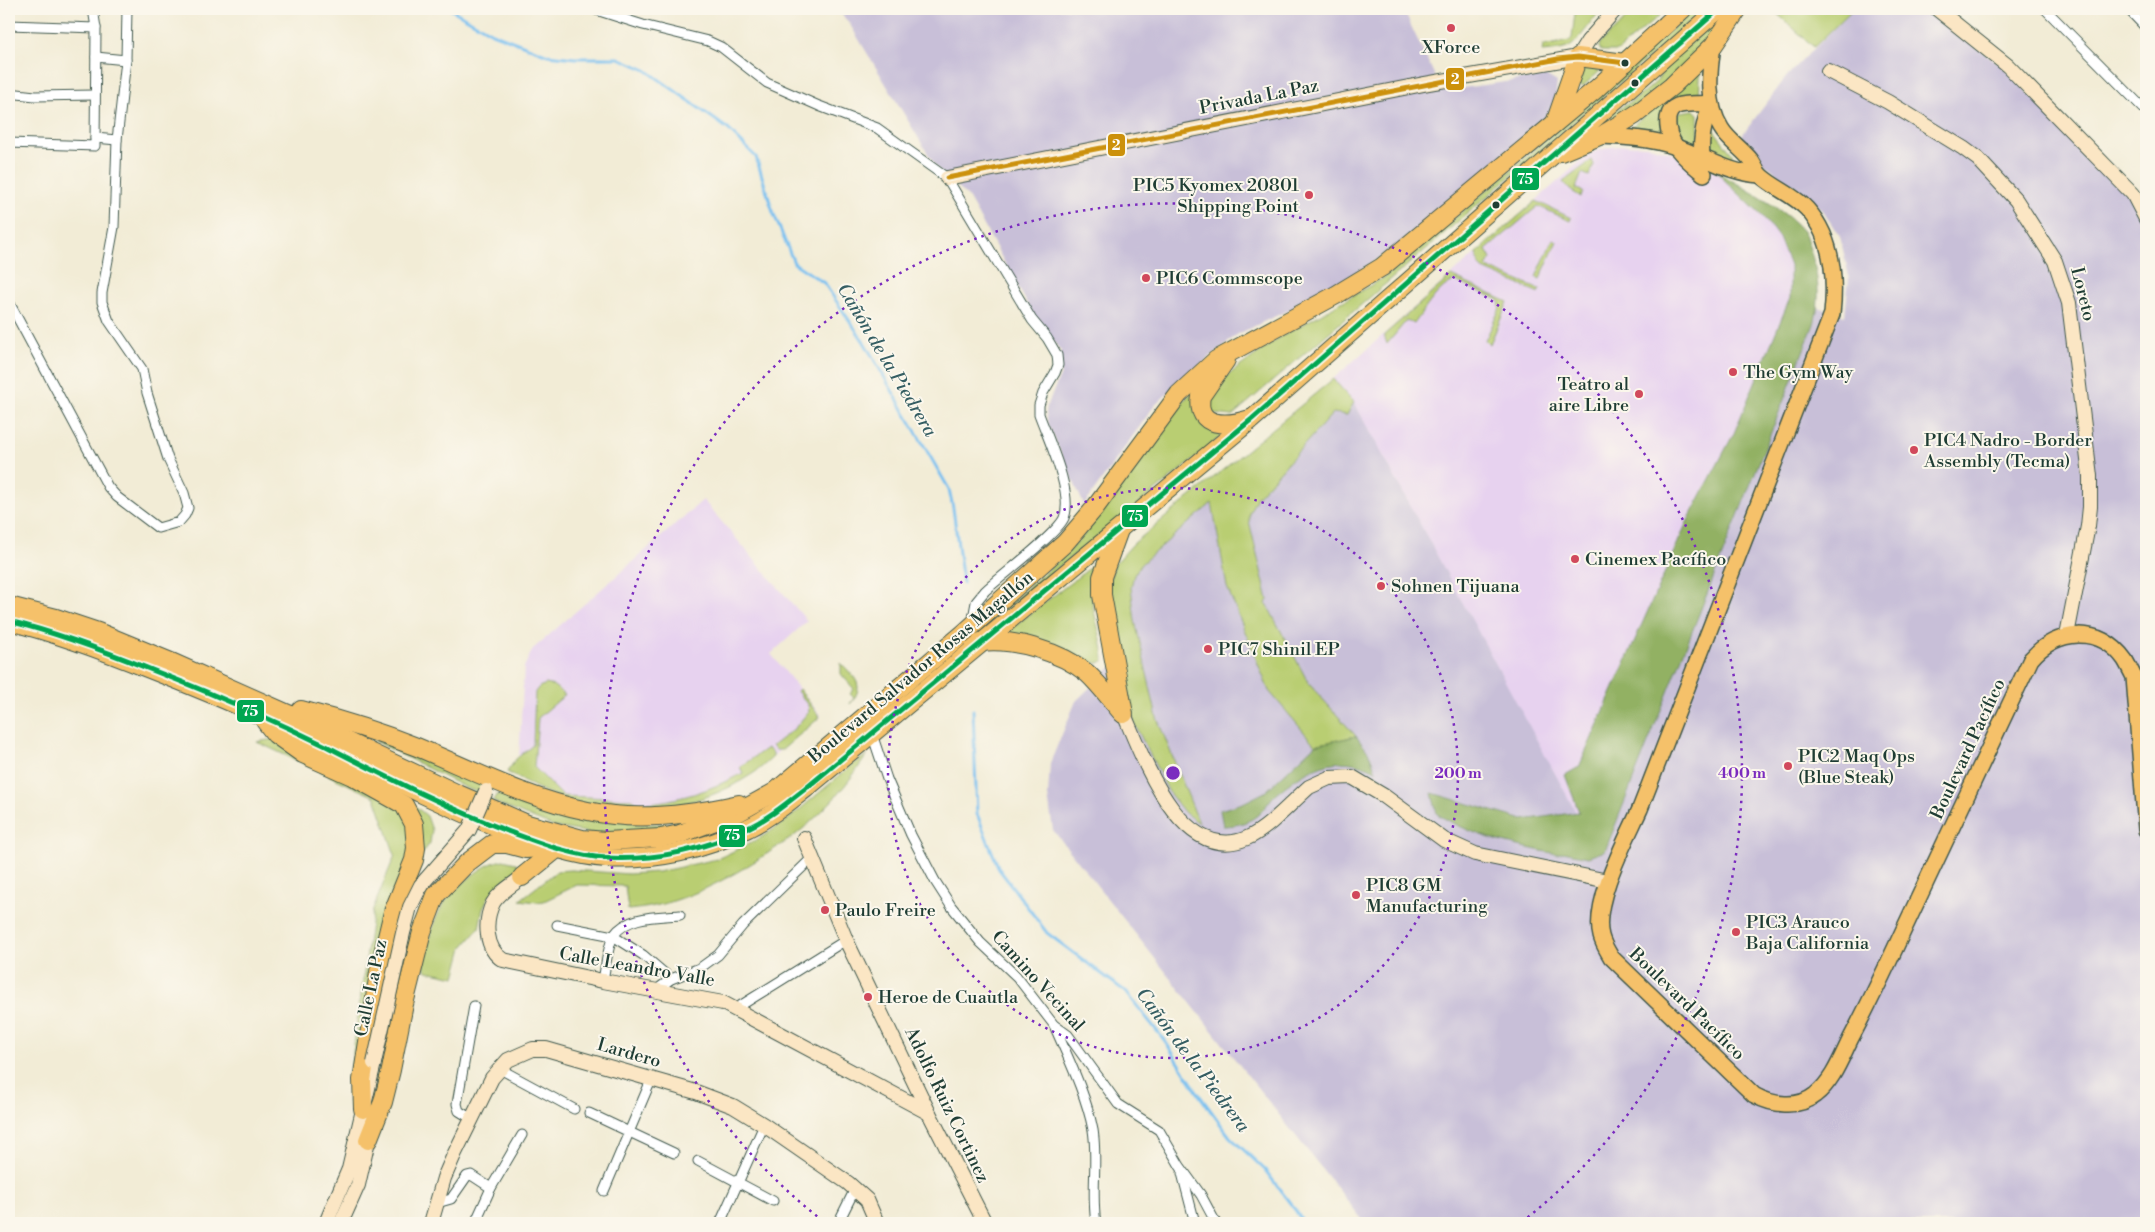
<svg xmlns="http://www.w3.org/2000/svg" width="2155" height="1232" font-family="'Libre Bodoni',serif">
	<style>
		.built { fill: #e7d2ef }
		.industrial { fill: #c8bfd8 }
		.green { fill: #b9ce72; stroke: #6c8653 }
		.forest { fill: #92b164; stroke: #58774c }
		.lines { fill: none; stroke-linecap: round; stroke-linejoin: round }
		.stream { stroke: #78c0f0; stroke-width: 3 }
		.street-casing { stroke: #3f574c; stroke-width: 11 }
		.secondary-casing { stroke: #3f574c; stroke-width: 16 }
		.primary-casing { stroke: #3f574c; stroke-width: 18 }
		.highway-casing { stroke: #3f574c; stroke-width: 20 }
		.street { stroke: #fff; stroke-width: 9 }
		.secondary { stroke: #fbe6c4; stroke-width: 14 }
		.primary { stroke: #f5c16b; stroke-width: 15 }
		.highway { stroke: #f5c16b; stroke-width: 18 }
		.secondary-bridge-casing { stroke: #3f574c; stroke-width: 16; stroke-linecap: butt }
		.secondary-bridge { stroke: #fbe6c4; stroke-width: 14 }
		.bus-1-casing { stroke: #fbf7ec; stroke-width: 9 }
		.bus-2-casing { stroke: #fbf7ec; stroke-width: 9 }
		.bus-1 { stroke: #00a651; stroke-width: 5 }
		.bus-2 { stroke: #cc910a; stroke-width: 5 }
		.ring { fill: none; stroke: #7b2cbf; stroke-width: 2.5; stroke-dasharray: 2.5 5 }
		.poi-dot { fill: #d1495b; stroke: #fbf7ec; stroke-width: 2 }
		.bus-dot { fill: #1f3d34; stroke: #fbf7ec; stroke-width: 2 }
		.labels { text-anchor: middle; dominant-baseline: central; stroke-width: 4; stroke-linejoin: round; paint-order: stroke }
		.poi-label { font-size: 18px; fill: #1f3d34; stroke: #fbf7ec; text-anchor: start }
		.street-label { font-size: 18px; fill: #1f3d34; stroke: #fbf7ec }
		.water-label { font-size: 19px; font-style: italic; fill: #355e63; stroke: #fbf7ec }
		.centre { fill: #7b2cbf; stroke: #fbf7ec; stroke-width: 2.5 }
		.ring-label { font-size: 15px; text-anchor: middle; font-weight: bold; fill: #7b2cbf; stroke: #fbf7ec; stroke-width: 4; stroke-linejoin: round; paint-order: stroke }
		.line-badge { stroke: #fbf7ec; stroke-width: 2 }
		.badge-label { font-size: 14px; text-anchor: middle; font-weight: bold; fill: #fff }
	</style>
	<rect width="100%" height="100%" fill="#fbf7ec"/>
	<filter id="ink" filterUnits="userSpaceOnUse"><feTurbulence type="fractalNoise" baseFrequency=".02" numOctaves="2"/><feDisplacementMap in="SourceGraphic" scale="10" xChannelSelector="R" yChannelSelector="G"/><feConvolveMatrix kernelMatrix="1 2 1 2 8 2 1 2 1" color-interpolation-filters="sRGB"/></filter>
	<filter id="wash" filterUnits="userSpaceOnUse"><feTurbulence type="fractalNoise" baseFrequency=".0096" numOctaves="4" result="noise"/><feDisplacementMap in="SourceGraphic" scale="20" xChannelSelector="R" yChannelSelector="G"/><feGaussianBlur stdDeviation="1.12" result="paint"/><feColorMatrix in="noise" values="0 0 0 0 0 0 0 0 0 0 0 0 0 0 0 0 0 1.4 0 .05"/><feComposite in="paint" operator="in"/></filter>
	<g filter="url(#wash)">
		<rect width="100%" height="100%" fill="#f2ecd6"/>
		<g class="built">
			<polygon points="1625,145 1649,146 1670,152 1714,170 1746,199 1773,228 1779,238 1790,266 1791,287 1790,298 1584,828 1354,402 1333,379 1590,153 1611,147"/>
			<polygon points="703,500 807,621 771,654 821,716 759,768 714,791 657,810 562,798 518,777 524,667 533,649"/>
		</g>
		<g class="industrial">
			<polygon points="837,9 1403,9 1442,91 1547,76 1557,82 1554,114 1399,245 1326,292 1238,334 1188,375 1154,406 1084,505 1048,424 1046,413 1047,406 1061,374 1061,351 1036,319 968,197 936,167 849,23"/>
			<polygon points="1853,9 1925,9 2001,65 2135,201 2146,225 2146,1223 1365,1223 1053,830 1048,796 1050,763 1076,701 1123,656 1133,544 1333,379 1354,402 1584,827 1790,298 1845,316 1849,277 1840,236 1819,206 1737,142 1787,76"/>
		</g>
		<g class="green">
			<path d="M1578,9H1602C1593,18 1577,45 1567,48C1559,51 1550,51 1542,52L1543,46L1569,41L1572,38L1575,13Z"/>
			<polygon points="1637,9 1667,9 1618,51 1601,51 1599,47 1600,43"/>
			<path d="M1695,9H1705L1232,416L1214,414C1206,405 1206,397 1213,386L1279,338L1385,277L1532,152Z"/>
			<polygon points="1729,9 1704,49 1639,105 1583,138 1611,113 1636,99 1654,84 1673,58"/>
			<polygon points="1772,9 1853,9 1814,47"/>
			<polygon points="1704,62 1700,78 1699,101 1674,102 1665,137 1654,132 1630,128"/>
			<polygon points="1582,63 1600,71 1582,87 1580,85"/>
			<polygon points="1694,110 1698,114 1699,143 1695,147 1675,131 1675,117 1680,112"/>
			<path d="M1709,124L1732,154L1731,161C1704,164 1708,142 1709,124Z"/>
			<polygon points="1592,160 1594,165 1589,176 1582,173 1576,188 1583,192 1581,197 1570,190 1563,182"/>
			<polygon points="1536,201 1571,218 1570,221 1538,206 1486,250 1491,259 1486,267 1540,290 1539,293 1483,269 1479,265 1476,253"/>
			<polygon points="1553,239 1557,241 1540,279 1536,277"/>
			<path d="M1451,276L1508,302L1490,344L1485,341L1500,308L1499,300L1455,281C1439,285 1424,311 1414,324L1407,320L1387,344L1384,335Z"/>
			<polygon points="1207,378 1207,427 1215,433 1225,433 1181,470 972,636 1064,556 1088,530 1182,402"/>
			<polygon points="1333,379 1354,402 1347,415 1333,413 1257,497 1249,513 1249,521 1268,600 1266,603 1309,684 1356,736 1315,745 1269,691 1227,587 1212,503 1141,564 1134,575 1131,587 1135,621 1157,718 1199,823 1185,813 1170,794 1134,723 1107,586 1115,564 1133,544"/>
			<path d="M1095,564C1083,597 1102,627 1104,660L1099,663H1090L1009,633V630Z"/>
			<path d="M841,663C855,678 866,685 850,704L854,698L850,694L854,689L841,674Z"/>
			<path d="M546,684L554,686L565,695L538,718L534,767L563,796L633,799L639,804C679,801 708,791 743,773L740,767L767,748L773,753V757C765,764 758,771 749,776C696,811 622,818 562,798C543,792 524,781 507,772L516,759L533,745L535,692L539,687Z"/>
			<polygon points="799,689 820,717 782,750 776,750 772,746 795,728 809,711 808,705 797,691"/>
			<polygon points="366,736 481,782 482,793 468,789"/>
			<polygon points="273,739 399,793 427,816 432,830 430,843 393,894 371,1001 350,1073 373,909 395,855 375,797 257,742"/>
			<path d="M867,755C848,784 826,810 799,832C790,840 778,846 768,853C725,881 679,906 628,910L625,886L577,885L544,901L537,902L520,900L557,871L571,870L629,874L658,872L717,859L757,840L785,822L853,764Z"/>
			<polygon points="505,792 640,824 683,824 683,828 603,835 554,827 496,803 493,799 497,795"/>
			<path d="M503,860L516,863L522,869L488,898L483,908L479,928L463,947L455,977L427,971L423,965C433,924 435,905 469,878C480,869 489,863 503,860Z"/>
		</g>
		<g class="forest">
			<path d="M1714,170C1740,186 1788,210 1805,234C1816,265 1823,292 1814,324L1605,851L1588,857L1563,852L1557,854C1511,845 1477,838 1437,814L1432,793L1523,820L1579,812L1565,775L1579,767L1686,524L1734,433L1790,298V266L1779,238L1764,218Z"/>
			<path d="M1356,736L1369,753L1376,771C1336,751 1307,768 1276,794C1270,799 1267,806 1261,812C1252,822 1237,826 1223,826L1220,810L1243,803L1265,792L1315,745Z"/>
		</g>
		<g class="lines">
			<g class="stream">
				<polyline points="450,9 492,33 548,55 575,58 619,58 646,70 728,129 756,157 773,212 794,263 824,283 864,342 949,489 953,508 963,583"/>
				<polyline points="973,710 977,814 999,869 1047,933 1126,992 1165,1041 1200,1096 1230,1137 1265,1170 1296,1211 1303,1223"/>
			</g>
		</g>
	</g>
	<g filter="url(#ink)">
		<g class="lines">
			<defs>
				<g id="street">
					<path d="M593,9L643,25L708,41L721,47L767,83L819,106L877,128L947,178L1032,320L1047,338L1057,355L1058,365L1055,373L1043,393L1039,405V414C1048,439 1074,493 1064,518C1056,535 1001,576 985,591L976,602L972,624"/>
					<polyline points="2045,9 2146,111"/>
					<polyline points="2128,9 2146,28"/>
					<polyline points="9,25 96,28"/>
					<polyline points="96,57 126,60"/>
					<polyline points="9,93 35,96 94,95"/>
					<polyline points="95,138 117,140"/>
					<polyline points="9,143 95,146 96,28 93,9"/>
					<polyline points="9,302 108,487 117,497 158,528 179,522 185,515 188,508 184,493 168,459 147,393 142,369 109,321 102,302 102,293 114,227 117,140 126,60 127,9"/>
					<polyline points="872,734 887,779 911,835 935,881 951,906 980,942 1017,977 1054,1025 1068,1035 1118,1104 1159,1130 1180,1166 1201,1195 1216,1223"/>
					<polyline points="557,925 613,936 643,955 671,979"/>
					<path d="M603,981C605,970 608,944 614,935C628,915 658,917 680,915"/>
					<polyline points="655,991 671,979 700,968 718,955 743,925 812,858"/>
					<polyline points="735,1009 846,940"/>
					<path d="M1054,1025C1068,1058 1086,1094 1093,1130C1098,1161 1091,1192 1096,1223"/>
					<polyline points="500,1069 574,1109"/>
					<polyline points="589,1113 674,1153"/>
					<polyline points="472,1119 459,1111 457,1104 474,1006"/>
					<polyline points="698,1161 773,1201"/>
					<polyline points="1182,1173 1195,1223"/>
					<polyline points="604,1191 652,1078"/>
					<polyline points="437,1203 451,1199 467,1176 471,1175 491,1188"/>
					<polyline points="475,1223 491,1188 522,1135"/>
					<polyline points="720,1223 764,1125"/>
					<polyline points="838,1223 855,1189"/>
				</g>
				<g id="secondary">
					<polyline points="1937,9 2008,66 2133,194 2146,219"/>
					<polyline points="1828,71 1888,102 1963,148 1978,159 2016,200 2055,261 2069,303 2090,476 2090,507 2088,526 2067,635"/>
					<polyline points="947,178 1424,84 1578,57 1588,41 1616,9"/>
					<path d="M1124,714C1143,758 1181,866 1247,838C1268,829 1291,803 1309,787L1329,778L1352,777L1384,796L1444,840L1475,854L1608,881"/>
					<polyline points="804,838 846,940 929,1113 985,1223"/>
					<path d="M522,877C513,885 499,892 493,903C484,921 485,949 503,960L603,981L723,1003L929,1113"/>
					<polyline points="326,1223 349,1169 374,1063"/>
					<polyline points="341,1223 358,1185 370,1132"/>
					<polyline points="431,1223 444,1178 454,1155 492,1078 508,1060 533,1049 546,1049 696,1092 733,1106 764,1125 848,1183 867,1200 877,1223"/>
				</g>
				<g id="primary">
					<path d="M1713,46C1709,73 1706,104 1721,128C1728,140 1741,148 1750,159C1754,164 1756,170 1760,175C1774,188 1794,195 1807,209C1833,238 1836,277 1832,314L1640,809C1626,840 1592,903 1601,936C1603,944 1607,950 1611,957L1754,1095C1772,1105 1798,1109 1815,1095C1833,1081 1841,1058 1851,1038C1870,1002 1887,966 1904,929C1946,839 1989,749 2031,659C2057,629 2100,625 2125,660C2128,665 2131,671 2134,677L2146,830"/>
					<path d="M1599,136C1625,137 1651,138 1676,147C1705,157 1729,173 1760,175"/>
					<path d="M1704,165C1698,145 1704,123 1711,103"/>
					<path d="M1704,174C1687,160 1665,143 1668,118C1669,113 1672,108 1677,106C1687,102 1700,105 1711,103"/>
				</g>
				<g id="highway">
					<polyline points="1555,123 1578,57 1625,63"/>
					<polyline points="1561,152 1604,134 1635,115 1672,86 1713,46 1738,9"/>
					<path d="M1226,360L1201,396C1195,429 1228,426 1250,419"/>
					<polyline points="1119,530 1102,577 1102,595 1124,714"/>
					<polyline points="9,606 56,618 98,632 171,662 297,718 458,794 527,824 582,839 606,841 661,838 680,834 737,813 775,792 962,635 1065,543 1094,509 1179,394 1216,360 1336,295 1382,267 1596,89 1683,9"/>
					<path d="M9,621C58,633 105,651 152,670C211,693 269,718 326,746C387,777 447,808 510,832C540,843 573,856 606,858C654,861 705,850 748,828C769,818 787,803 805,789L1252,419L1719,9"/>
					<path d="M981,642C1014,638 1061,652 1087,673C1100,685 1111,700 1123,714"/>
					<path d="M301,710C340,720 379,732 417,747C472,770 528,799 588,811C637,822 690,815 739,804"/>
					<polyline points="265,721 275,734 303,754 352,776 404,805 414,824 416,848 414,860 393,912 380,966 362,1080 363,1109"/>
					<polyline points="522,877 558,848"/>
					<polyline points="368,1140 383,1102 391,1070 404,1004 422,932 436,895 467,863 492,844 507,844 526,849 542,848"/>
				</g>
			</defs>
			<use href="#street" class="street-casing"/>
			<use href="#secondary" class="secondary-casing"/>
			<use href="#primary" class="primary-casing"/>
			<use href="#highway" class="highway-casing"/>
			<use href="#street" class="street"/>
			<use href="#secondary" class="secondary"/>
			<use href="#primary" class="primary"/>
			<use href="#highway" class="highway"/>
			<defs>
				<polyline id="secondary-bridge" points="374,1063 403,933 410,907 421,885 469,830 486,791"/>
			</defs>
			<use href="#secondary-bridge" class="secondary-bridge-casing"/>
			<use href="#secondary-bridge" class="secondary-bridge"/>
			<defs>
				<path id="bus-1" d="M9,621C58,633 105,651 152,670C211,693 269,718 326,746C387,777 447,808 510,832C540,843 573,856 606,858C654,861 705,850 748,828C769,818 787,803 805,789L1252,419L1719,9"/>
				<polyline id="bus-2" points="947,178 1558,59 1578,57 1625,63"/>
			</defs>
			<use href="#bus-1" class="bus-1-casing"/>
			<use href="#bus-2" class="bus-2-casing"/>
			<use href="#bus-1" class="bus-1"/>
			<use href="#bus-2" class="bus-2"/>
		</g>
	</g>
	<g class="ring">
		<circle cx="1173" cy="773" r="285"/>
		<path d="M823 1221A569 569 0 1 1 1523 1221"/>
	</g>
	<g class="poi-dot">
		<circle cx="1451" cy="28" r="5"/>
		<circle cx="1309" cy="195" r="5"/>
		<circle cx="1146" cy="278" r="5"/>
		<circle cx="1733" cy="372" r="5"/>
		<circle cx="1639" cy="394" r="5"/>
		<circle cx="1914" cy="450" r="5"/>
		<circle cx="1575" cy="559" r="5"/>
		<circle cx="1381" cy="586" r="5"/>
		<circle cx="1208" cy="649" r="5"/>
		<circle cx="1788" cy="766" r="5"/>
		<circle cx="1356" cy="895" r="5"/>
		<circle cx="825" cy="910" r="5"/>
		<circle cx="1736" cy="932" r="5"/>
		<circle cx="868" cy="997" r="5"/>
	</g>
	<g class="bus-dot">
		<circle cx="1625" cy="63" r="4.5"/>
		<circle cx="1635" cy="83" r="4.5"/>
		<circle cx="1496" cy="205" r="4.5"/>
	</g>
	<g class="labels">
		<g class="poi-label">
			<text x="1451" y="47" text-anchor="middle">XForce</text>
			<text x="1299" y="185" text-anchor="end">PIC5 Kyomex 20801<tspan x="1299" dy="21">Shipping Point</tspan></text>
			<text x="1156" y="278">PIC6 Commscope</text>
			<text x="1743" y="372">The Gym Way</text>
			<text x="1629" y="384" text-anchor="end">Teatro al<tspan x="1629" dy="21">aire Libre</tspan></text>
			<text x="1924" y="440">PIC4 Nadro - Border<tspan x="1924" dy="21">Assembly (Tecma)</tspan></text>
			<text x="1585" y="559">Cinemex Pacífico</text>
			<text x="1391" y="586">Sohnen Tijuana</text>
			<text x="1218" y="649">PIC7 Shinil EP</text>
			<text x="1798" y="756">PIC2 Maq Ops<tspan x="1798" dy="21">(Blue Steak)</tspan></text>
			<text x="1366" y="885">PIC8 GM<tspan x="1366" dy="21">Manufacturing</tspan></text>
			<text x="835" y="910">Paulo Freire</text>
			<text x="1746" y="922">PIC3 Arauco<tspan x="1746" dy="21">Baja California</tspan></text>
			<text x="878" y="997">Heroe de Cuautla</text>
		</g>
		<g class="street-label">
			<text transform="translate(1259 97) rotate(-11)">Privada La Paz</text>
			<text transform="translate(2083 294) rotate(76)">Loreto</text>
			<text transform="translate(921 667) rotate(-40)">Boulevard Salvador Rosas Magallón</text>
			<text transform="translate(1968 749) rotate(-65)">Boulevard Pacífico</text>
			<text transform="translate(637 967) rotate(10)">Calle Leandro Valle</text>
			<text transform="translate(1038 981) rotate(48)">Camino Vecinal</text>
			<text transform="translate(371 988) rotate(-78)">Calle La Paz</text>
			<text transform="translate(1687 1004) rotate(44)">Boulevard Pacífico</text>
			<text transform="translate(629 1053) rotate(16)">Lardero</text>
			<text transform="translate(947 1105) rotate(64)">Adolfo Ruiz Cortinez</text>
		</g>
		<g class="water-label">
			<text transform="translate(887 360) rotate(59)">Cañón de la Piedrera</text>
			<text transform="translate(1193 1060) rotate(53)">Cañón de la Piedrera</text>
		</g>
	</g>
	<circle cx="1173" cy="773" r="8" class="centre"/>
	<g class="ring-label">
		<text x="1458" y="778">200 m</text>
		<text x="1742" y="778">400 m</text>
	</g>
	<g class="line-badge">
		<rect x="1445" y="67" width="20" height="24" rx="5" fill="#cc910a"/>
		<rect x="1107" y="133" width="19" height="24" rx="5" fill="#cc910a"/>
		<rect x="1511" y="167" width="29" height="24" rx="5" fill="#00a651"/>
		<rect x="1121" y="504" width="28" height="24" rx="5" fill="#00a651"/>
		<rect x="236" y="699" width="29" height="24" rx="5" fill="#00a651"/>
		<rect x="718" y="824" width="28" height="24" rx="5" fill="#00a651"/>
	</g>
	<g class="badge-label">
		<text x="1455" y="84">2</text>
		<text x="1116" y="150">2</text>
		<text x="1525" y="184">75</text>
		<text x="1135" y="521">75</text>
		<text x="250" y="716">75</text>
		<text x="732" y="840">75</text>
	</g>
	<rect width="2155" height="1232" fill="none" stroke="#fbf7ec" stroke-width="30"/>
</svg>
